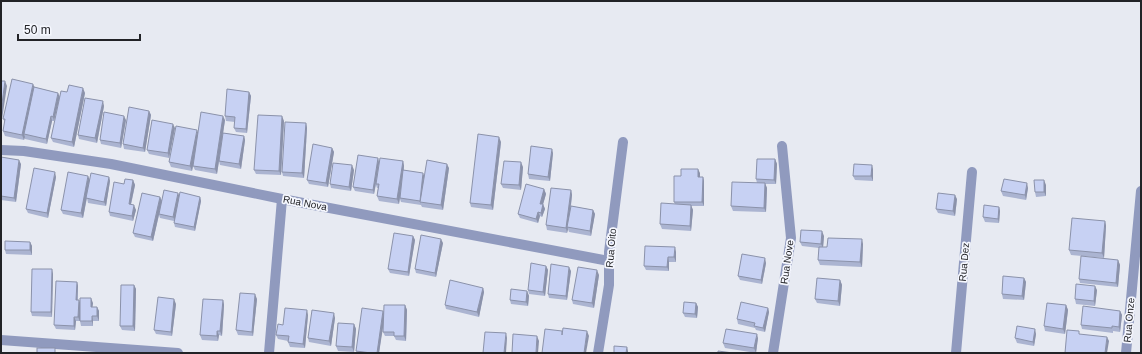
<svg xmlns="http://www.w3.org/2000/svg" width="1142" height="354" font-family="Arial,sans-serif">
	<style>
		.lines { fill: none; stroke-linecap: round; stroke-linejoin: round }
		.street { stroke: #909abe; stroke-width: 10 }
		.wall { fill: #abb4d1 }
		.shaded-wall { fill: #8b92aa }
		.building { fill: #c7d1f3; stroke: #8b92aa }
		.labels { text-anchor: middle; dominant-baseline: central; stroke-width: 3.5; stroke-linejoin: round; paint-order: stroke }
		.street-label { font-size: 10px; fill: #222327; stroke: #f5f7fe }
	</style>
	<rect width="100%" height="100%" fill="#e7eaf2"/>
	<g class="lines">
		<g class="street">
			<polyline points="1,150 24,151 111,164 282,199 609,261"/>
			<polyline points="1,340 178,353"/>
			<polyline points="269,353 282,199"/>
			<polyline points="598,353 609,285 609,252 623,142"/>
			<polyline points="773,353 791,238 782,146"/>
			<polyline points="956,353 972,172"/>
			<polyline points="1126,353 1141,191"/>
		</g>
	</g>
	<g class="wall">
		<polygon points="34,87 58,93 54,121 52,121 47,144 25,139 25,137 24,140 5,136 3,131 5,122 3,119"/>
		<polygon points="249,92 251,96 247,133 236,132 234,128 235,122 226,121 225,116"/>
		<polygon points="85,93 74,147 53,142 51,138"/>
		<polygon points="104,106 97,143 79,139 78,135"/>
		<polygon points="149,111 151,115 145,152 124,149 123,144"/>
		<polygon points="126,120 121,148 101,144 100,140"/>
		<polygon points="225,120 223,133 244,136 245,140 241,169 220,165 219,161 217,174 195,170 193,166 194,161 192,171 171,167 169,162 198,133"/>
		<polygon points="284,121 281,175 256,174 254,170"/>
		<polygon points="306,123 307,128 304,178 283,176 282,172"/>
		<polygon points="175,128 169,158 149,154 147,150"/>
		<polygon points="501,142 493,210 471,207 470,203"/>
		<polygon points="332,148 334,152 328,187 309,184 307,180"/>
		<polygon points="553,153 550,181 529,179 528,174"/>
		<polygon points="1,157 21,164 16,202 1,200"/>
		<polygon points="378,158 379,162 403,161 404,166 404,170 424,176 449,168 443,210 422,207 421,205 401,202 400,199 399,204 379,201 377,196 378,188 377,188 376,185 374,194 355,191 353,187"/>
		<polygon points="775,159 777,164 776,184 765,184 767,188 766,212 733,211 731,206 757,183 756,179"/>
		<polygon points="523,167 521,190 503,188 501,184"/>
		<polygon points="873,169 873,181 855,180 853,176"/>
		<polygon points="354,170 351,191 331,188 330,184"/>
		<polygon points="700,173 700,177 703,177 704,181 704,206 691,206 693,210 691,231 662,229 660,224 675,204 674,202 681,176"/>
		<polygon points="56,177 48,218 28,213 26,209"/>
		<polygon points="109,177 110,181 106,206 88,203 87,198 83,218 63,214 61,210 90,180"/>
		<polygon points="133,180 135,185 131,205 136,210 133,221 110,216 109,212 124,184"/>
		<polygon points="1046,185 1046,196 1036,197 1035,192"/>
		<polygon points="1028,188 1026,200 1003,196 1001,191"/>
		<polygon points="544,189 546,194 543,204 545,209 542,217 540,216 538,223 520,218 518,214"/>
		<polygon points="571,190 572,195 571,206 593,210 595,214 591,236 569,232 568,229 567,233 547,230 546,225"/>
		<polygon points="179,195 200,197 201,201 195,231 175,227 174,223 174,221 160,218 159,215 153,241 135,237 133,233 160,197 161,200"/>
		<polygon points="957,199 955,216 938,213 936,209"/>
		<polygon points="999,207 1000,211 999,223 985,222 983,217"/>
		<polygon points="1105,221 1106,226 1104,258 1071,255 1069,250"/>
		<polygon points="413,236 415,240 409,276 390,273 388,269"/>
		<polygon points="824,236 823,247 827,247 863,244 862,267 820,265 818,260 819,248 802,246 800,242"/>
		<polygon points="30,242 32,246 32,255 6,254 5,250"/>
		<polygon points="443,243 436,277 416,273 415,269"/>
		<polygon points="676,252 676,262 669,262 669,271 646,270 644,266"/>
		<polygon points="1118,260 1120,265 1118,287 1080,283 1079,279"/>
		<polygon points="766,263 762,284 740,280 738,276"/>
		<polygon points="546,266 548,270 545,296 529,294 528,290"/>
		<polygon points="571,271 567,300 549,298 548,294"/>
		<polygon points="53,274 52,317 32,316 31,312"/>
		<polygon points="599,275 594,308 573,304 572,300"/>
		<polygon points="1024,278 1026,282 1024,300 1003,299 1002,294"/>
		<polygon points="840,280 842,285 840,306 817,303 815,299"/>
		<polygon points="77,282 78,286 78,300 80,303 93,303 92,307 97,307 99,311 99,321 93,321 93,326 81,326 80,321 76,321 75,330 56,329 54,325"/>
		<polygon points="134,285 136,289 135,331 122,330 120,326"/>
		<polygon points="483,288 484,292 479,317 446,309 445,305"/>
		<polygon points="1097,290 1095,306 1076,304 1075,299"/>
		<polygon points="527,291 529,296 528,306 511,304 510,300"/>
		<polygon points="257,299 253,336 238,335 236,330"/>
		<polygon points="223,300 224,305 222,336 219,335 218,341 202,340 200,335"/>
		<polygon points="696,303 698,307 697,318 685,317 683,313"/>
		<polygon points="176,304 172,336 156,334 154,330"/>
		<polygon points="405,305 407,310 406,341 396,340 394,336 385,336 383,332 383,323 379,353 357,353 356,351 384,313"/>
		<polygon points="1066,305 1068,310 1065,334 1045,331 1044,326"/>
		<polygon points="768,308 769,312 765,332 756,330 755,328 738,324 737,319"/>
		<polygon points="1120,311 1122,315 1120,332 1113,331 1113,333 1082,329 1081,325"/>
		<polygon points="308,315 305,348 290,347 288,342 288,341 278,339 276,335 283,325"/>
		<polygon points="335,318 331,346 309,342 308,338"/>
		<polygon points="354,324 356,329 354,352 338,351 336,346"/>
		<polygon points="1036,334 1034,346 1017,343 1015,338"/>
		<polygon points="758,338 756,353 725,348 723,343"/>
	</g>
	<g class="shaded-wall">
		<polygon points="5,81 7,86 1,126 1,111"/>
		<polygon points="33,84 35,88 24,134 25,137 24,140 22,135"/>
		<polygon points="83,88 85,93 74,147 72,142"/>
		<polygon points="249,92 251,96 247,133 246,129"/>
		<polygon points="58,93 60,97 54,121 53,117"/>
		<polygon points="103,101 104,106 97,143 95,138"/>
		<polygon points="149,111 151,115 145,152 143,148"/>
		<polygon points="51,116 52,121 47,144 46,139"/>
		<polygon points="124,116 126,120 121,148 120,143"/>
		<polygon points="223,116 225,120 217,174 215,169"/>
		<polygon points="282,116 284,121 281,175 279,171"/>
		<polygon points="306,123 307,128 304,178 302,173"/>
		<polygon points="173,124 175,128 169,158 168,153"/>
		<polygon points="197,130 199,135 192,171 190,166"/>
		<polygon points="244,136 245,140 241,169 239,164"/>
		<polygon points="499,137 501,142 493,210 491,205"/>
		<polygon points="332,148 334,152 328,187 326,183"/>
		<polygon points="552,149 553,153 550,181 548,177"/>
		<polygon points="378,158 379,163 374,194 373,190"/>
		<polygon points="775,159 777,164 776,184 774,180"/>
		<polygon points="19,160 21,164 16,202 14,198"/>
		<polygon points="403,161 404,166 399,204 397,199"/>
		<polygon points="521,162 523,167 521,190 519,185"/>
		<polygon points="447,164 449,168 443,210 441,205"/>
		<polygon points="352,165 354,170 351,191 349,187"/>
		<polygon points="872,165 873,169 873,181 871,176"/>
		<polygon points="698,169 700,173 700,181 698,177"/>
		<polygon points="55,172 56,177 48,218 47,213"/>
		<polygon points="423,173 425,178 420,202 421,205 420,201"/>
		<polygon points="88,176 90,180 83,218 81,213"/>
		<polygon points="109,177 110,181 106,206 104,202"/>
		<polygon points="703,177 704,181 704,206 702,202"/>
		<polygon points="133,180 135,185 130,208 129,204"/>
		<polygon points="1044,180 1046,185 1046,196 1044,192"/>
		<polygon points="765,183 767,188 766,212 764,208"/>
		<polygon points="1027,183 1028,188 1026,200 1025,195"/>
		<polygon points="544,189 546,194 542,208 540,204"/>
		<polygon points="571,190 572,195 568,228 567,227 568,229 567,233 566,228"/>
		<polygon points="178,193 180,197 175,221 173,217"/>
		<polygon points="955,195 957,199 955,216 953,211"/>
		<polygon points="160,197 162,201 153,241 151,237"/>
		<polygon points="200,197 201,201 195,231 194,227"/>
		<polygon points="543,204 545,209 542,217 541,213"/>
		<polygon points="134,205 136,210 133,221 132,216"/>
		<polygon points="691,205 693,210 691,231 690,226"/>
		<polygon points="999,207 1000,211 999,223 998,219"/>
		<polygon points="593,210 595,214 591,236 590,231"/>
		<polygon points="538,212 540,216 538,223 536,219"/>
		<polygon points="1105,221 1106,226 1104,258 1102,253"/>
		<polygon points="822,231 824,236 823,248 821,244"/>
		<polygon points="413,236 415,240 409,276 408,272"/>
		<polygon points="441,239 443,243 436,277 435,273"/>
		<polygon points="862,239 863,244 862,267 860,262"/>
		<polygon points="30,242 32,246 32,255 30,250"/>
		<polygon points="675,247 676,252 676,262 674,257"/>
		<polygon points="668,257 669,262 669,271 667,267"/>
		<polygon points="765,258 766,263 762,284 761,280"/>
		<polygon points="1118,260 1120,265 1118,287 1116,283"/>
		<polygon points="546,266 548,270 545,296 543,292"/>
		<polygon points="569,267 571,271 567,300 566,296"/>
		<polygon points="52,269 53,274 52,317 51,312"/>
		<polygon points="597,270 599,275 594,308 592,303"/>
		<polygon points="1024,278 1026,282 1024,300 1022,296"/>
		<polygon points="840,280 842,285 840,306 838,301"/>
		<polygon points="77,282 78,286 77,304 76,300"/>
		<polygon points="134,285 136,289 135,331 133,326"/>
		<polygon points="1095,286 1097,290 1095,306 1094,301"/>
		<polygon points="483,288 484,292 479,317 477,312"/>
		<polygon points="527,291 529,296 528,306 526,302"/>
		<polygon points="255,294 257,299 253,336 252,332"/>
		<polygon points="91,298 93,303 92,311 91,307"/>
		<polygon points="174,299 176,304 172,336 171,332"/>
		<polygon points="79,300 81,305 80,321 78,317"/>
		<polygon points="223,300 224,305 222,336 220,331"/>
		<polygon points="696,303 698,307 697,318 695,314"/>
		<polygon points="405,305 407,310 406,341 404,336"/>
		<polygon points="1066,305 1068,310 1065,334 1063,329"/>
		<polygon points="97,307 99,311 99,321 97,316"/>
		<polygon points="768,308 769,312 765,332 763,328"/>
		<polygon points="307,310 308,315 305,348 303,344"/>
		<polygon points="383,311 385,315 379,353 377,353"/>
		<polygon points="1120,311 1122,315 1120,332 1119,327"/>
		<polygon points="334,313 335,318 331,346 329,341"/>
		<polygon points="92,316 93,321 93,326 92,321"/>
		<polygon points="74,317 76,321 75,330 74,326"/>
		<polygon points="354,324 356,329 354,352 352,347"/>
		<polygon points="1035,329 1036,334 1034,346 1033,342"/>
		<polygon points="217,331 219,335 218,341 217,336"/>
		<polygon points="587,331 589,336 586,353 584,353"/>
		<polygon points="506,333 507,338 506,353 504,353"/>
		<polygon points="757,334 758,338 756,353 754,348"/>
		<polygon points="537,336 539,341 538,353 536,353"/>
		<polygon points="1107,337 1109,341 1107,353 1105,353"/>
		<polygon points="627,347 628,351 628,353 626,353"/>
	</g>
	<g class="building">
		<polygon points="12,79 33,84 22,135 3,131 5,119 3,119"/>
		<polygon points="1,81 5,81 1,111"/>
		<polygon points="69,85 83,88 72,142 51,138 61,91 67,92"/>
		<polygon points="34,87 58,93 53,117 51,116 46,139 24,134"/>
		<polygon points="227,89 249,92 246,129 234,128 235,117 225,116"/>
		<polygon points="85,98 103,101 95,138 78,135"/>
		<polygon points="129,107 149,111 143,148 123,144"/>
		<polygon points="104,112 124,116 120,143 100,140"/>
		<polygon points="201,112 223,116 215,169 193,166"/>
		<polygon points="258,115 282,116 279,171 254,170"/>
		<polygon points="152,120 173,124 168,153 147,150"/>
		<polygon points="285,122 306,123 302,173 282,172"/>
		<polygon points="176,126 197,130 190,166 169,162"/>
		<polygon points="223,133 244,136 239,164 219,161"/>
		<polygon points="478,134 499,137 491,205 470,203"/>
		<polygon points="313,144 332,148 326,183 307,180"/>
		<polygon points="531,146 552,149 548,177 528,174"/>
		<polygon points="358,155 378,158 373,190 353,187"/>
		<polygon points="1,157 19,160 14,198 1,196"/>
		<polygon points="380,158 403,161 397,199 377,196 379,184 376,184"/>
		<polygon points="757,159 775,159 774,180 756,179"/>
		<polygon points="427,160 447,164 441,205 420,202"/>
		<polygon points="504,161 521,162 519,185 501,184"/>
		<polygon points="333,163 352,165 349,187 330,184"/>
		<polygon points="854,164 872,165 871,176 853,176"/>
		<polygon points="34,168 55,172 47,213 26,209"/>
		<polygon points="681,169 698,169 698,177 703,177 702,202 674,202 674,176 681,176"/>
		<polygon points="403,170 423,173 420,201 400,198"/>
		<polygon points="68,172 88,176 81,213 61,210"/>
		<polygon points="91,173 109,177 104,202 86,198"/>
		<polygon points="125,179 133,180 129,204 134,205 132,216 109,212 114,182 124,184"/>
		<polygon points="1004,179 1027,183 1025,195 1001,191"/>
		<polygon points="1034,180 1044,180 1044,192 1035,192"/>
		<polygon points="732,182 765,183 764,208 731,206"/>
		<polygon points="526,184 544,189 540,204 543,204 541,213 538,212 536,219 518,214"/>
		<polygon points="551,188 571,190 566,228 546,225"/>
		<polygon points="164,190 178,193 173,217 159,214"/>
		<polygon points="180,192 200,197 194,227 174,223"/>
		<polygon points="142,193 160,197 151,237 133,233"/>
		<polygon points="938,193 955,195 953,211 936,209"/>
		<polygon points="661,203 691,205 690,226 660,224"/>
		<polygon points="984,205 999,207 998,219 983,217"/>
		<polygon points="571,206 593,210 590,231 567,227"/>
		<polygon points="1072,218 1105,221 1102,253 1069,250"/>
		<polygon points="801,230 822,231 821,244 800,242"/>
		<polygon points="394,233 413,236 408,272 388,269"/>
		<polygon points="421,235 441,239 435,273 415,269"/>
		<polygon points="828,238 862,239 860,262 818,260 819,247 827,247"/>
		<polygon points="5,241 30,242 30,250 5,250"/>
		<polygon points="645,246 675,247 674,257 668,257 667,267 644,266"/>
		<polygon points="742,254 765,258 761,280 738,276"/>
		<polygon points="1081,256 1118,260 1116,283 1079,279"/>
		<polygon points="531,263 546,266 543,292 528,290"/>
		<polygon points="551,264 569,267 566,296 548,294"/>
		<polygon points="578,267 597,270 592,303 572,300"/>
		<polygon points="32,269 52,269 51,312 31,312"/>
		<polygon points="1003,276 1024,278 1022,296 1002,294"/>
		<polygon points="817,278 840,280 838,301 815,299"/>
		<polygon points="450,280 483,288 477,312 445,305"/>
		<polygon points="56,281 77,282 76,300 79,300 78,317 74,317 74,326 54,325"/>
		<polygon points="1076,284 1095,286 1094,301 1075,299"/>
		<polygon points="121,285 134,285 133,326 120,326"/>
		<polygon points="511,289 527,291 526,302 510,300"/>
		<polygon points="240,293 255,294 252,332 236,330"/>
		<polygon points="158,297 174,299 171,332 154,330"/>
		<polygon points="80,298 91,298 91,307 97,307 97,316 92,316 92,321 80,321"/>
		<polygon points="203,299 223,300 220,331 217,331 217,336 200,335"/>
		<polygon points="684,302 696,303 695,314 683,313"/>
		<polygon points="741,302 768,308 763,328 754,326 755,323 737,319"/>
		<polygon points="1047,303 1066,305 1063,329 1044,326"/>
		<polygon points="384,305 405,305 404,336 394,336 394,332 383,332"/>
		<polygon points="1083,306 1120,311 1119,327 1112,326 1112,328 1081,325"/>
		<polygon points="285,308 307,310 303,344 288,342 289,336 276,335 278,324 283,325"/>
		<polygon points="362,308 383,311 377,353 371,353 356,351"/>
		<polygon points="312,310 334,313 329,341 308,338"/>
		<polygon points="338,323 354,324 352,347 336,346"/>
		<polygon points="1017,326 1035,329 1033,342 1015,338"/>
		<polygon points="563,328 587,331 584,353 542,353 545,329 562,331 562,335"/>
		<polygon points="726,329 757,334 754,348 723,343"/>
		<polygon points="1067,330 1079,331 1079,334 1107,337 1105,353 1065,353"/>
		<polygon points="485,332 506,333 504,353 483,353"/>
		<polygon points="513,334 537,336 536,353 512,353"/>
		<polygon points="614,346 627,347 626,353 614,353"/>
		<rect x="37" y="348" width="18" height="5"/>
		<polygon points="718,351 733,353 718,353"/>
	</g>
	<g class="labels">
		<g class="street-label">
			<text transform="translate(305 203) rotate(11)">Rua Nova</text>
			<text transform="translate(611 248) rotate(-85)">Rua Oito</text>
			<text transform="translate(787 262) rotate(-82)">Rua Nove</text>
			<text transform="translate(964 262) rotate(-85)">Rua Dez</text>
			<text transform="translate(1129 320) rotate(-85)">Rua Onze</text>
		</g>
	</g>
	<rect width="1142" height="354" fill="none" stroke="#222327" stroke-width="4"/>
	<path d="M18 34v6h122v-6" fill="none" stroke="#222327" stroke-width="2"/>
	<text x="24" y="34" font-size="12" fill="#222327" stroke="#f5f7fe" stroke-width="3" paint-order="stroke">50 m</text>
</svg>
